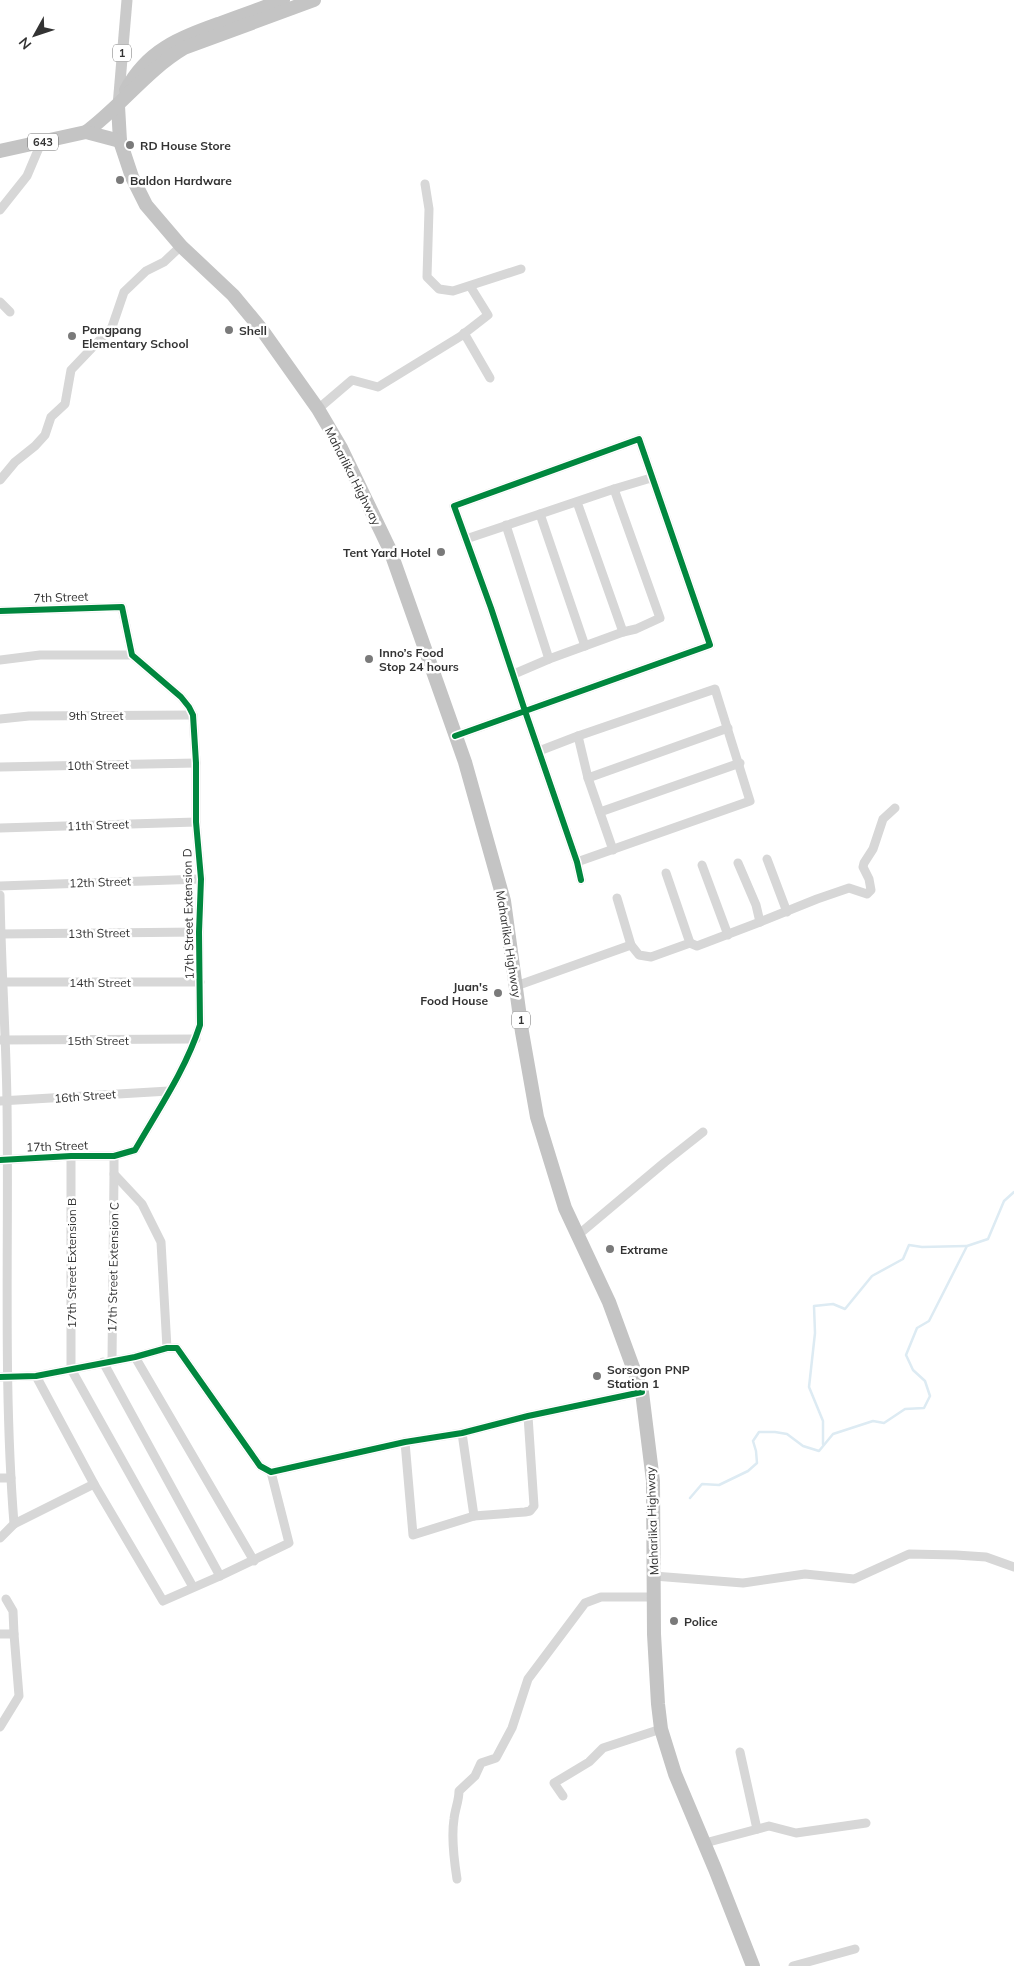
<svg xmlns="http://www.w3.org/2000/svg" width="1014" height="1966" font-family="Mulish,sans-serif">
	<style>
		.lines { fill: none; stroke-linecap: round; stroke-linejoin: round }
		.stream { stroke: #ddebf3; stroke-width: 2.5 }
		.minor { stroke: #d7d7d7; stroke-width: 9 }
		.major { stroke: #cacaca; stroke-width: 11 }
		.highway { stroke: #c4c4c4; stroke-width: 14 }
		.cycleway-casing { stroke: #fff; stroke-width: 9 }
		.cycleway { stroke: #00873e; stroke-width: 6 }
		.poi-dot { fill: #7a7a7a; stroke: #fff; stroke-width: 2 }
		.labels { text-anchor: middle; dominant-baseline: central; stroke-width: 5; stroke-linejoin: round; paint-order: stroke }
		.shield { fill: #fff; stroke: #707070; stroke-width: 1 }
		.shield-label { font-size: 11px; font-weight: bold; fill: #333 }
		.poi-label { font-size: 12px; font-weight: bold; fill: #333; stroke: #fff; text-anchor: start }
		.street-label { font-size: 12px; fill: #333; stroke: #fff }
	</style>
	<rect width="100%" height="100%" fill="#fff"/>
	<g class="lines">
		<g class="stream">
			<polyline points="823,1444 823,1421 809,1387 815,1333 814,1306 833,1304 845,1309 872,1276 903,1259 909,1245 922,1247 966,1246"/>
			<polyline points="690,1498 702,1484 719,1485 748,1471 757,1463 756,1451 753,1441 759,1432 775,1432 787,1434 803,1446 819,1451 833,1434 873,1421 884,1423 905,1409 924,1408 930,1396 925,1381 913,1370 906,1355 917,1328 929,1321 967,1246 988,1239 1004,1201 1014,1192"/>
		</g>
		<g class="minor">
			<polyline points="425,184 429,209 427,277 439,289 453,291 521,269"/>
			<polyline points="0,210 27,176 41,143"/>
			<polyline points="0,302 10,312"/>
			<polyline points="464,333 490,378"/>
			<polyline points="318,409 352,380 378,387 461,336 488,315 470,286"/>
			<polyline points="0,480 15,462 35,446 45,435 51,417 65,404 71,370 112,327 124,292 146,271 164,262 181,246"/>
			<polyline points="614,489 651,478"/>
			<polyline points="540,514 585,646"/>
			<polyline points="506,525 549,659"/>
			<polyline points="466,539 614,489 660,618 636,629 623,632 577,502"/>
			<path d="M0,611L122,607L132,655L181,697L189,707L193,715L196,763V822L201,879L199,932L200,1025C186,1069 158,1110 135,1150L114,1156H71L0,1160"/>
			<polyline points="0,660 40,655 132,655"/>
			<polyline points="514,674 549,659 623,632"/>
			<polyline points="0,719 29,716 193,715"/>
			<polyline points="455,736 710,645 639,439 454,506 491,608 525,711 577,862 581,880"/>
			<polyline points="578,736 588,778 613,850"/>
			<polyline points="539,751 578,736 715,689 750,801 577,862"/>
			<polyline points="0,767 196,763"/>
			<polyline points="588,778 728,728"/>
			<polyline points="600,812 740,763"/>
			<polyline points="0,828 196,822"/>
			<polyline points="767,859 787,912"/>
			<polyline points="702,865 728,935"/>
			<polyline points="0,886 201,879"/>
			<path d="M0,895C1,964 6,1034 7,1103C9,1243 3,1384 14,1524L0,1538"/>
			<polyline points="617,898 631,945 639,955 651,957 690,943 666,873"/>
			<polyline points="760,922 817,899 849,888 867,894 871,890 869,879 863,867 864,863 873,849 883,819 895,808"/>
			<polyline points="0,934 199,932"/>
			<polyline points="690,943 697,946 760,922 756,905 738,863"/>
			<polyline points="0,982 200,982"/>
			<polyline points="516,986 631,945"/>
			<polyline points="0,1040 196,1039"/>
			<polyline points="0,1101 169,1091"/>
			<polyline points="71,1156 71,1369 193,1587"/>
			<polyline points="114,1156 114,1174 142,1204 161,1242 167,1348"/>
			<polyline points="578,1235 665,1162 703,1132"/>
			<polyline points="135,1357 254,1561"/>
			<polyline points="112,1361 114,1174"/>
			<polyline points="103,1362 220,1576"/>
			<polyline points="36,1376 94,1484 163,1601 220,1576 289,1543 271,1472"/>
			<polyline points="0,1377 36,1376 135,1357 167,1348 177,1348 260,1466 271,1472 405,1442 462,1433 528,1416 642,1392"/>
			<polyline points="405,1442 413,1535 474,1516 462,1433"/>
			<polyline points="0,1478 11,1478"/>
			<polyline points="474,1516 525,1512 530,1511 534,1506 528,1416"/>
			<polyline points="14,1524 94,1484"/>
			<polyline points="654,1576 743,1583 805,1574 854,1579 909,1554 956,1555 986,1557 1014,1567"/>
			<polyline points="0,1634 14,1634 13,1611 6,1599"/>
			<polyline points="0,1727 19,1696 14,1634"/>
			<polyline points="740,1752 757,1829"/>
			<polyline points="563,1796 554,1783 589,1762 603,1748 661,1729"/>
			<polyline points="705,1843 769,1826 796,1833 866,1823"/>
			<path d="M457,1879C454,1860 451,1838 454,1819C455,1809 459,1801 459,1791L475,1776L481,1763L496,1758L512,1728L528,1679L585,1603L601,1597H654"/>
			<polyline points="793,1966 855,1949"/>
		</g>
		<polyline class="major" points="118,106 127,0"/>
		<g class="highway">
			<path d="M126,90C148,49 180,38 221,23C242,15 263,8 283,0"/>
			<polyline points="118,106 120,141 132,177 146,205 181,246 233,295 262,330 318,409 341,448 390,550 465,762 504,901 522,1032 537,1117 565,1208 609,1302 642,1392 653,1481 654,1634 658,1704 661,1729 675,1774 715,1869 753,1966"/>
			<path d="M86,132C121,106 147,70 184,48L314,0"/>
			<polyline points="0,151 86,132 120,141"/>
		</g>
		<defs>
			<g id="cycleway">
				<path d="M0,611L122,607L132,655L181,697L189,707L193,715L196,763V822L201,879L199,932L200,1025C186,1069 158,1110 135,1150L114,1156H71L0,1160"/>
				<polyline points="455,736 710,645 639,439 454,506 491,608 525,711 577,862 581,880"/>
				<polyline points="0,1377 36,1376 135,1357 167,1348 177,1348 260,1466 271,1472 405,1442 462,1433 528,1416 642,1392"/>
			</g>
		</defs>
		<use href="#cycleway" class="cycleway-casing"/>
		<use href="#cycleway" class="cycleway"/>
	</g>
	<g class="poi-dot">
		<circle cx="130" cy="145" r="5"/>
		<circle cx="120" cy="180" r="5"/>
		<circle cx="229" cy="330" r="5"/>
		<circle cx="72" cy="336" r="5"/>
		<circle cx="441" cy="552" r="5"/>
		<circle cx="369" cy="659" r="5"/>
		<circle cx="498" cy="993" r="5"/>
		<circle cx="610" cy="1249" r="5"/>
		<circle cx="597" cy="1376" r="5"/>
		<circle cx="674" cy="1621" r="5"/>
	</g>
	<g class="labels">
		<g class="shield">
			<rect x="113" y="44.5" width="18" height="17" rx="4"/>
			<rect x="28" y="133.5" width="30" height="17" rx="4"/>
			<rect x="512" y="1011.5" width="18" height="17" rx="4"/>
		</g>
		<g class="shield-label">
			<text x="122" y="53">1</text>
			<text x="43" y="142">643</text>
			<text x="521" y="1020">1</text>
		</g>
		<g class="poi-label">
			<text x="140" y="145">RD House Store</text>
			<text x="130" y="180">Baldon Hardware</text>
			<text x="82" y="329">Pangpang<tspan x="82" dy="14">Elementary School</tspan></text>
			<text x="239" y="330">Shell</text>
			<text x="431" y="552" text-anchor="end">Tent Yard Hotel</text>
			<text x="379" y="652">Inno’s Food<tspan x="379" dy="14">Stop 24 hours</tspan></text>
			<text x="488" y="986" text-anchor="end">Juan's<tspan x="488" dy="14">Food House</tspan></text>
			<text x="620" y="1249">Extrame</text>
			<text x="607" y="1369">Sorsogon PNP<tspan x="607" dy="14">Station 1</tspan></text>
			<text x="684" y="1621">Police</text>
		</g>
		<g class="street-label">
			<text transform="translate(353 476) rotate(63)">Maharlika Highway</text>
			<text transform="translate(61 597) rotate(-2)">7th Street</text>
			<text x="96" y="715">9th Street</text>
			<text transform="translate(98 765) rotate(-1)">10th Street</text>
			<text transform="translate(98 825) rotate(-2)">11th Street</text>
			<text transform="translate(100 882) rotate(-2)">12th Street</text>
			<text transform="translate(188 914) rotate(-91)">17th Street Extension D</text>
			<text transform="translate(99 933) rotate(-1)">13th Street</text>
			<text transform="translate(509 944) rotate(81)">Maharlika Highway</text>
			<text x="100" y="982">14th Street</text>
			<text x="98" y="1040">15th Street</text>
			<text transform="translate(85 1096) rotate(-4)">16th Street</text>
			<text transform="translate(57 1146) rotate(-2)">17th Street</text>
			<text transform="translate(71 1263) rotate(-90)">17th Street Extension B</text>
			<text transform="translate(113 1267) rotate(-89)">17th Street Extension C</text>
			<text transform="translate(652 1521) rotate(-92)">Maharlika Highway</text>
		</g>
	</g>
	<g transform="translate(35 35) rotate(230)" stroke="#ffffff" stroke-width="4" paint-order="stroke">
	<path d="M0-4L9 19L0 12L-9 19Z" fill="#333333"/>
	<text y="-8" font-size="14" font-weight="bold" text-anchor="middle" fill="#333333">N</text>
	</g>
</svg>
